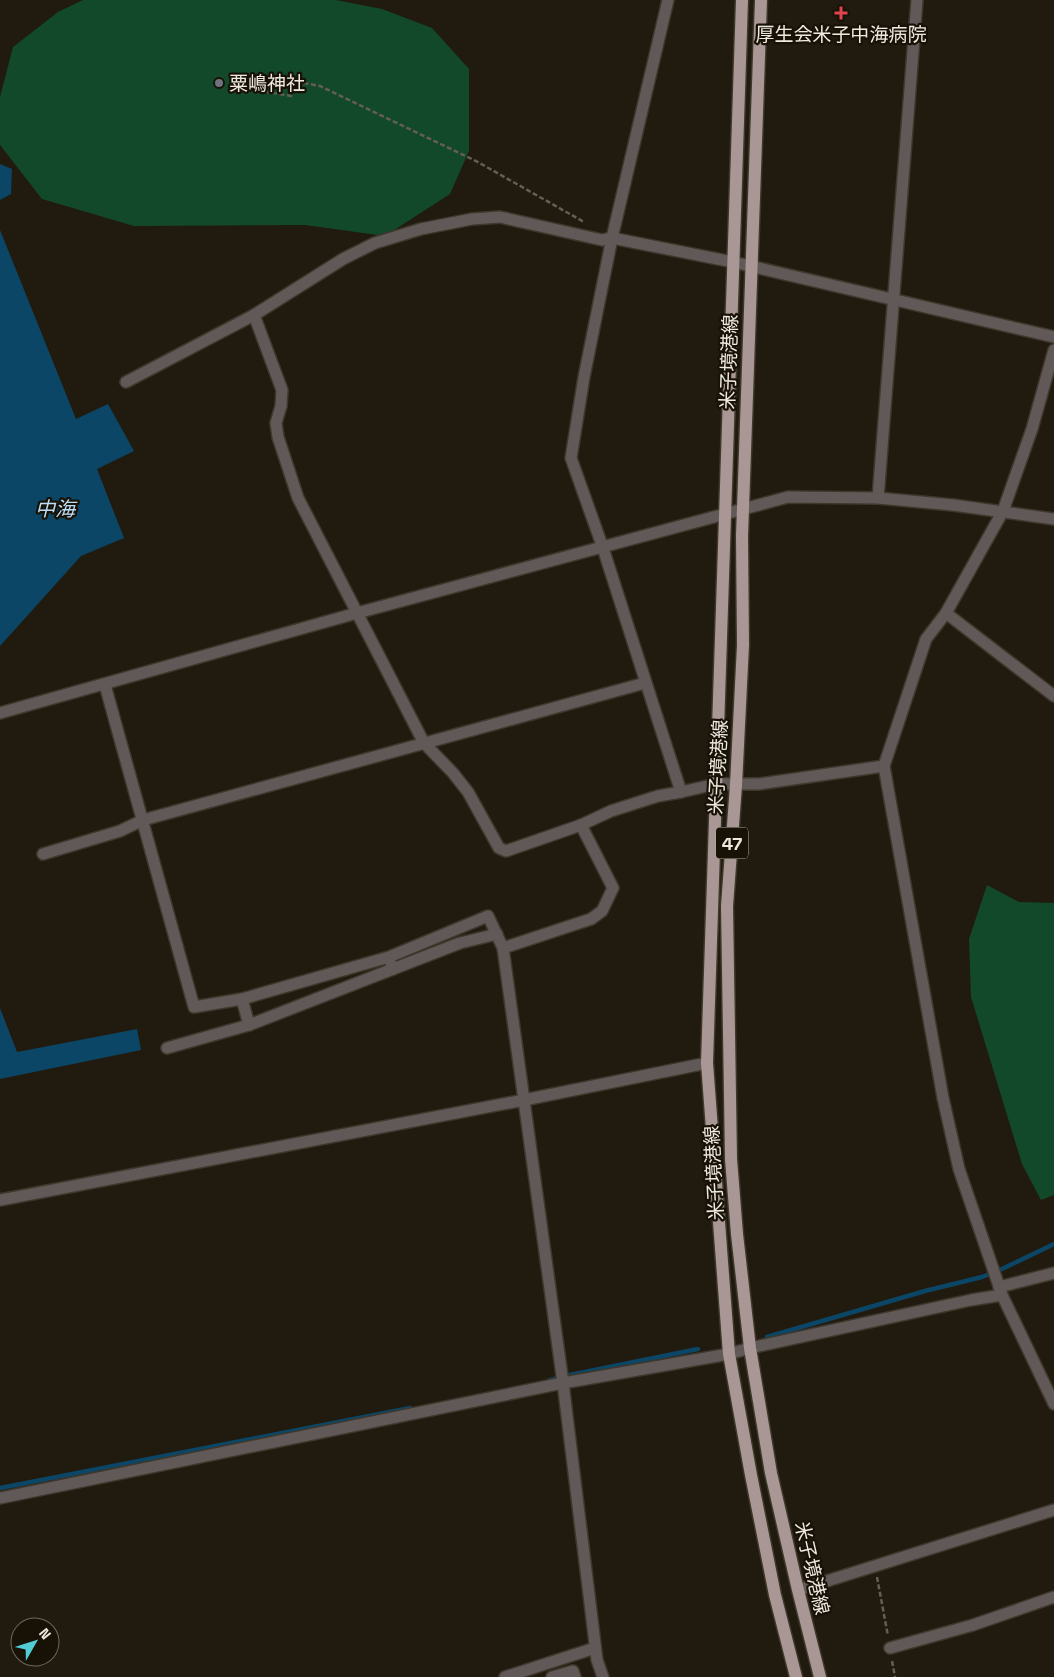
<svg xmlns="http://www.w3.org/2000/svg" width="1054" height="1677" font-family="'Space Grotesk','Noto Sans JP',sans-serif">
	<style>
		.green { fill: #13492b }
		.water { fill: #0b4666 }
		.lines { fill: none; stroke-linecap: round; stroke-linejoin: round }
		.stream { stroke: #0b4666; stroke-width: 4.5 }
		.minor-casing { stroke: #3e372c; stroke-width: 14 }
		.primary-casing { stroke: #3e372c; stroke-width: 15 }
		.path { stroke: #645e53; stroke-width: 2.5; stroke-dasharray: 5 2.5; stroke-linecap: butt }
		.minor { stroke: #615957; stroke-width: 11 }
		.primary { stroke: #a89794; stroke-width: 12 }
		.health-dot { fill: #e0444e; stroke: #181106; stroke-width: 2 }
		.worship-dot { fill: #6b7280; stroke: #181106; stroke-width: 2 }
		.labels { text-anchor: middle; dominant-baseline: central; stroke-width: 4.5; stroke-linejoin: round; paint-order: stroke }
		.shield { fill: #181106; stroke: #aea89f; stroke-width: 1 }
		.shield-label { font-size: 18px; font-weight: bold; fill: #eee9e1 }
		.poi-label { font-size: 19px; fill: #eee9e1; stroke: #181106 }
		.street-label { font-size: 19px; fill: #eee9e1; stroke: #181106 }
		.water-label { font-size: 20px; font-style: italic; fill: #bbdef8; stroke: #181106 }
	</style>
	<rect width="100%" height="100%" fill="#211a0e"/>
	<g class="green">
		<polygon points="83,0 336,0 382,9 432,28 469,69 469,151 450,194 385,236 305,225 134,226 42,199 0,145 0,97 13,47 58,12"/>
		<polygon points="987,885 1019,902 1054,903 1054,1195 1041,1200 1022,1164 971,997 969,939"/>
	</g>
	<g class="water">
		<polygon points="0,164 12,169 11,194 0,200"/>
		<polygon points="0,230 76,419 108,404 134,451 97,469 124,538 81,556 0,646"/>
		<polygon points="0,1008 17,1052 137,1029 141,1050 0,1079"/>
	</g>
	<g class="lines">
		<g class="stream">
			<polyline points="767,1337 925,1291 982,1277 1002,1269 1054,1244"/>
			<polyline points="548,1381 560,1377 698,1349"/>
			<polyline points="0,1488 410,1408"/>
		</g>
		<defs>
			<g id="minor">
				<polyline points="668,0 612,238 584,377 571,458 603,548 681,792 716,784 759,784 884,766"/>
				<polyline points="254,315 282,390 281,406 276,423 278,437 298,498 424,743 453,773 468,792 499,848 506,851 581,825 611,811 658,796 681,792"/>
				<polyline points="1054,350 1032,429 1003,511 946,613 926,639 884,766 943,1098 959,1169 1002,1295 1054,1404"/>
				<polyline points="126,382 254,315 343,259 375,243 421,229 472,219 500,217 602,240 612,238 733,262 1054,337"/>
				<polyline points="878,498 917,0"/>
				<polyline points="946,613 1054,696"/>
				<polyline points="105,685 194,1007 242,999 389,957 488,916 503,948 563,1383 597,1660 603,1677"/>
				<polyline points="0,713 357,613 788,497 878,498 953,505 1054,519"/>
				<polyline points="43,854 120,831 143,820 645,683"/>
				<polyline points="503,948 591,919 602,911 613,888 581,825"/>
				<polyline points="391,964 393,969 460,943 497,934"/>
				<polyline points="242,999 249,1025 393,969"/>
				<polyline points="167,1048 249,1025"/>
				<polyline points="0,1200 524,1100 707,1063"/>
				<polyline points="999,1287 1054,1273"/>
				<polyline points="0,1498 563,1383 729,1354 750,1348 971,1300 1002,1295"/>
				<polyline points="798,1590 1054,1510"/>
				<polyline points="890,1648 973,1625 1054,1597"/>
				<polyline points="505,1677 595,1648"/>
				<polyline points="552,1677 573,1671 575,1677"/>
			</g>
			<g id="primary">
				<polyline points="742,0 707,1063 729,1354 751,1475 775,1595 796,1677"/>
				<polyline points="761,0 742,536 743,645 736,785 727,906 731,1159 737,1234 750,1348 771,1473 798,1590 820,1677"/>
			</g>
		</defs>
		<use href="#minor" class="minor-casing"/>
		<use href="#primary" class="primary-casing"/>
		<g class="path">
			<polyline points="250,89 291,96 293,81 320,86 476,161 584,222"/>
			<polyline points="877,1577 888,1636"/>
			<polyline points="892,1661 895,1677"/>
		</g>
		<use href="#minor" class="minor"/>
		<use href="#primary" class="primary"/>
	</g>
	<path class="health-dot" d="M838.5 5.5h5v5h5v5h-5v5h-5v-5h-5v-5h5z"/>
	<circle class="worship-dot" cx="219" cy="83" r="5"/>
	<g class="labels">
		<rect class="shield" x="716" y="827.5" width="32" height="31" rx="4"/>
		<g class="shield-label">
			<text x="732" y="843">47</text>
		</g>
		<g class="poi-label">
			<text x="841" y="34">厚生会米子中海病院</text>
			<text x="229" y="83" text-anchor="start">粟嶋神社</text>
		</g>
		<g class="street-label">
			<text transform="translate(729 362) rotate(-88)">米子境港線</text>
			<text transform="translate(718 767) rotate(-87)">米子境港線</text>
			<text transform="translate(714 1173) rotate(-93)">米子境港線</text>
			<text transform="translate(812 1568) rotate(77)">米子境港線</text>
		</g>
		<g class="water-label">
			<text x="55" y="509">中海</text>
		</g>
	</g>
	<g transform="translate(35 1642) rotate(51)"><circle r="24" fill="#181106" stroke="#6e675e"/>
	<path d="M0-4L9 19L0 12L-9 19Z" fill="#51ccd4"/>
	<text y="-8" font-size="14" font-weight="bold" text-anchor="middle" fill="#eee9e1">N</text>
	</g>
</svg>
